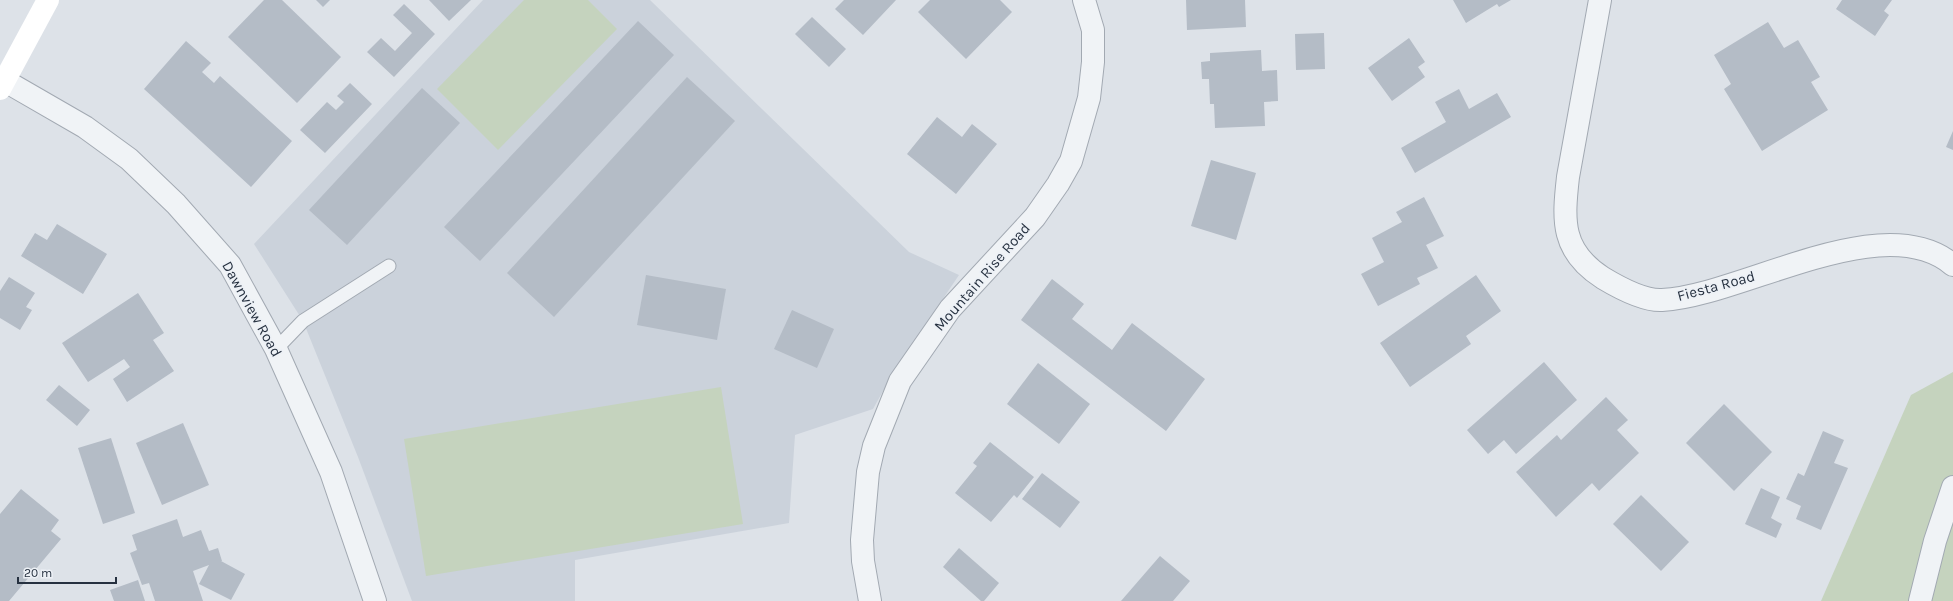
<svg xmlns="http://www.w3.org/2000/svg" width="1953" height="601" font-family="Karla,sans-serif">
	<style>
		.built { fill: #cbd2db }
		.green { fill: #c5d3be }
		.building { fill: #b4bcc6 }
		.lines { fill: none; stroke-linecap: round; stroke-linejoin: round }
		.lane-casing { stroke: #a2a9b2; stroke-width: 15 }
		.street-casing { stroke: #a2a9b2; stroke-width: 24 }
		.lane { stroke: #f0f3f6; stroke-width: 13 }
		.street { stroke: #f0f3f6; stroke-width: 22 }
		.secondary { stroke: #fff; stroke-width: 22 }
		.labels { text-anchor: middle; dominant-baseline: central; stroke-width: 3.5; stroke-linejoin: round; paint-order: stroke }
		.street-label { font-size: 15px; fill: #263140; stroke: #edf1f6 }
	</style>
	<rect width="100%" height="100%" fill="#dde2e8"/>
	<polygon class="built" points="483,0 650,0 909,252 959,275 893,373 873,409 795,435 789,523 575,560 575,601 412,601 358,457 303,321 254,244"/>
	<g class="green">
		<polygon points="524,0 588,0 617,29 498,150 437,89"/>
		<polygon points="1953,372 1953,601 1821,601 1911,395"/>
		<polygon points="721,387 743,524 426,576 404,439"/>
	</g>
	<g class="building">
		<polygon points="264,0 282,0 341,57 297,103 228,37"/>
		<polygon points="316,0 330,0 323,7"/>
		<polygon points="429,0 471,0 449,21"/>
		<polygon points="844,0 896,0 863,35 835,9"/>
		<polygon points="930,0 1000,0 1012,12 966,59 918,12"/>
		<polygon points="1186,0 1245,0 1246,27 1187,30"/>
		<polygon points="1453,0 1511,0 1499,7 1497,4 1466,23"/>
		<polygon points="1842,0 1892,0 1884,11 1889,15 1875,36 1836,9"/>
		<polygon points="404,4 435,34 394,77 367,52 381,38 395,51 412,33 393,15"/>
		<polygon points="812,17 846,49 829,67 795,34"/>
		<polygon points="638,21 674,55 480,261 444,227"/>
		<polygon points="1768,22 1784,48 1798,40 1820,77 1811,82 1828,110 1762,151 1724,89 1731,84 1714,55"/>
		<polygon points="1324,33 1325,69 1296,70 1295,34"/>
		<polygon points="1409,38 1425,62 1418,67 1425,77 1392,101 1368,68"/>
		<polygon points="186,41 211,63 202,72 214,83 220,76 292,141 251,187 144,89"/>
		<polygon points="1261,50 1262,71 1277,70 1278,101 1264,102 1265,126 1215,128 1214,104 1210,104 1209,79 1202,79 1201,62 1210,61 1210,53"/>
		<polygon points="687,77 735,121 554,317 507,273"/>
		<polygon points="350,83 372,104 325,153 300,130 327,102 336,110 344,102 337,96"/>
		<polygon points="422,88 460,123 347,245 309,210"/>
		<polygon points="1459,89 1469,109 1497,93 1511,117 1415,173 1401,148 1446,122 1435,102"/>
		<polygon points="937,117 962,137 972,124 997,144 956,194 907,154"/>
		<polygon points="1953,131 1953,150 1946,147"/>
		<polygon points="1211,160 1256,173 1236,240 1191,226"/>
		<polygon points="1424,197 1444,236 1426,245 1438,268 1417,278 1420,284 1378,306 1361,274 1384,262 1372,238 1402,222 1396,212"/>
		<polygon points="57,224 107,254 83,294 21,256 35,233 47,240"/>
		<polygon points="646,275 726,289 717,340 637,325"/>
		<polygon points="1476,275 1501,311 1466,336 1471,344 1410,387 1380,343"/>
		<polygon points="9,277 35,293 26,307 32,310 20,330 0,318 0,291"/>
		<polygon points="1052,279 1084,304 1072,319 1112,350 1132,323 1205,379 1166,431 1021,320"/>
		<polygon points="138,293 164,333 153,340 174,371 127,402 113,379 130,367 124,359 88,382 62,343"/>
		<polygon points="792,310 834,329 817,368 774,349"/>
		<polygon points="1544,362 1577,400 1516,454 1504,440 1488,454 1467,430"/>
		<polygon points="1038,363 1090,404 1059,444 1007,404"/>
		<polygon points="59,385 90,410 77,426 46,400"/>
		<polygon points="1606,397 1628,420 1617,430 1639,453 1599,491 1592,483 1556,517 1516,472 1557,435 1561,440"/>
		<polygon points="1724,404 1772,452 1734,491 1686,443"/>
		<polygon points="183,423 209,485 162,505 136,443"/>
		<polygon points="1823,431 1844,440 1834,463 1848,468 1821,530 1796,519 1801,506 1786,499 1798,473 1804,476"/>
		<polygon points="111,438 135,513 103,524 78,448"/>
		<polygon points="990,442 1034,477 1017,498 1014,495 991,522 955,493 977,466 973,463"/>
		<polygon points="1042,473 1080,502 1060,528 1022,499"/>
		<polygon points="1761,488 1780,497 1771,518 1782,524 1776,538 1745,524"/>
		<polygon points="21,489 59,520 51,531 61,539 9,601 0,601 0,514"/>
		<polygon points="1641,495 1689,542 1661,571 1613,524"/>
		<polygon points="177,519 183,537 201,530 209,551 218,548 222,561 221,561 245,574 231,600 199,584 209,565 193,571 203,601 155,601 149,583 142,585 130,553 137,550 132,535"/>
		<polygon points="959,548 999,583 984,601 981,601 943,567"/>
		<polygon points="1160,556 1190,581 1173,601 1121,601"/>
		<polygon points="138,580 145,601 114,601 110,590"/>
	</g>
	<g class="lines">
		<defs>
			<polyline id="lane" points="276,349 303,321 389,266"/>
			<g id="street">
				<path d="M1600,0L1568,177C1563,221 1561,251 1603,278C1618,287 1644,301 1662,300C1742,296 1883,206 1953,265"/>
				<polyline points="0,78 85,127 129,159 176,204 230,265 276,349 331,472 375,601"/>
				<polyline points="870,601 863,561 862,540 868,472 874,446 900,381 950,309 1035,217 1058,184 1071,161 1089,98 1093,62 1093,30 1084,0"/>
				<polyline points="1920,601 1935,541 1953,487"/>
			</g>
		</defs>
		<use href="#lane" class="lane-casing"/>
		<use href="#street" class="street-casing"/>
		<use href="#lane" class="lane"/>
		<use href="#street" class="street"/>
		<polyline class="secondary" points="0,89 48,0"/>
	</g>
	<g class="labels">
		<g class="street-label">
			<text transform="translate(982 277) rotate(-49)">Mountain Rise Road</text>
			<text transform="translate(1716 286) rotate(-15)">Fiesta Road</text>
			<text transform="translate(252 309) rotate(61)">Dawnview Road</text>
		</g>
	</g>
	<path d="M18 577v6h98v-6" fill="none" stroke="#263140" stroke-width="2"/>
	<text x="24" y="577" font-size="12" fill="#263140" stroke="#edf1f6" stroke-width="3" paint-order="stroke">20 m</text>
</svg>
